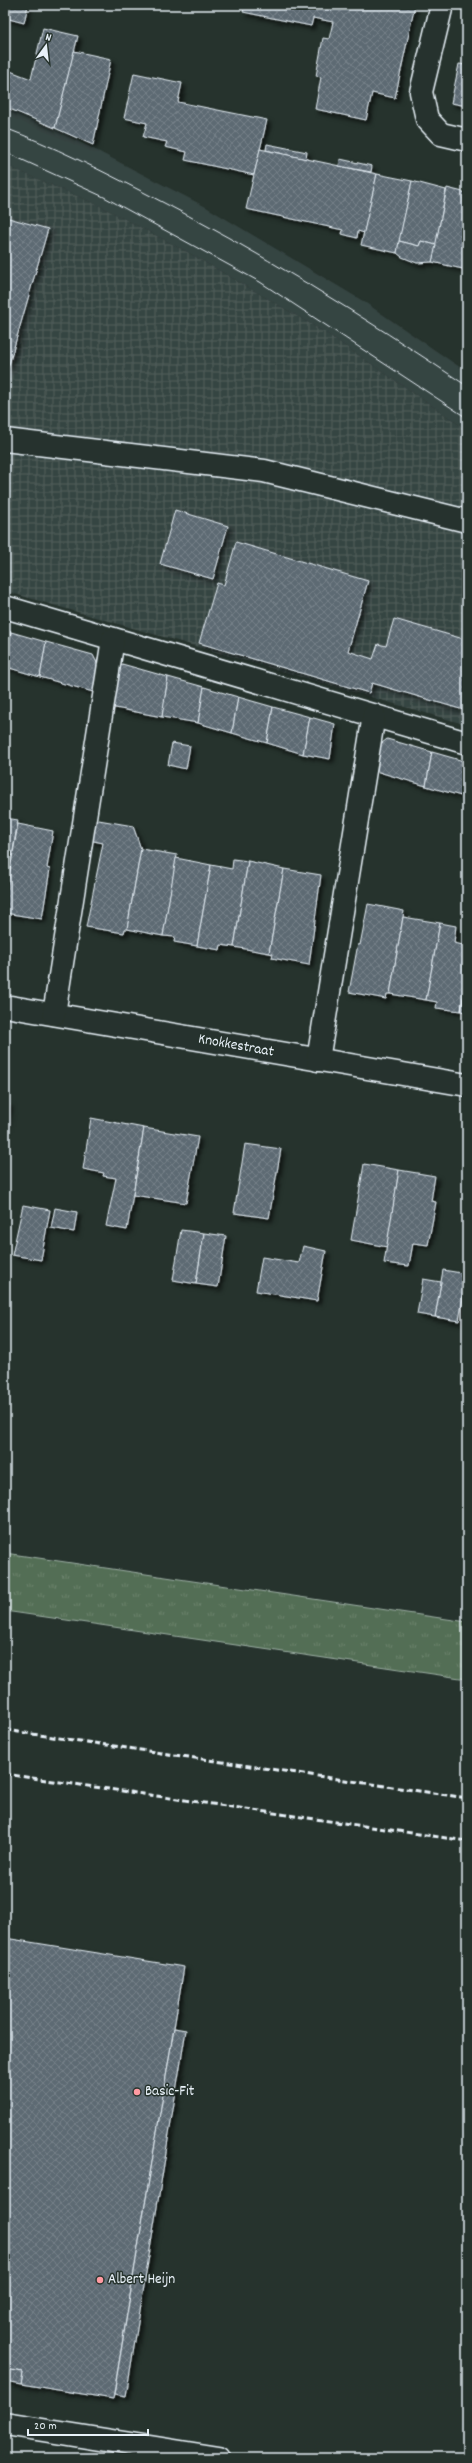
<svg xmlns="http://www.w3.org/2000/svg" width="472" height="2463" font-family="Dekko,sans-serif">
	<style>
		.built { fill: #364442 }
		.industrial { fill: url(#industrial-grid) }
		.grass { fill: url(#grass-tufts); stroke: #9eb0a6 }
		.building { fill: url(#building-cross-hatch); stroke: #e8f1f8; filter: url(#shadow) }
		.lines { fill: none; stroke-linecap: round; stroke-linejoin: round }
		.minor-casing { stroke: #e8f1f8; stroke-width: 25 }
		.minor { stroke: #26332d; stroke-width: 22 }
		.tram { stroke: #e8f1f8; stroke-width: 1 }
		.rail { stroke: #e8f1f8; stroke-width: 3; stroke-dasharray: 6 3; stroke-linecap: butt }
		.poi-dot { fill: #ff9aa2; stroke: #26332d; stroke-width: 1.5 }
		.labels { text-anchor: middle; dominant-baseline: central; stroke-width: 3; stroke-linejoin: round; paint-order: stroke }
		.street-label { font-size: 15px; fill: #e8f1f8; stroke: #26332d }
		.poi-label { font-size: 15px; fill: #e8f1f8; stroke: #26332d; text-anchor: start }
	</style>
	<defs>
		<pattern id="industrial-grid" width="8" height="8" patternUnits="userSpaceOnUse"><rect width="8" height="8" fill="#364442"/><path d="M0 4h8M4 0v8" fill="none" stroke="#535f5e"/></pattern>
		<pattern id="grass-tufts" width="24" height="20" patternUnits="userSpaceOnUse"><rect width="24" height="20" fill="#536e54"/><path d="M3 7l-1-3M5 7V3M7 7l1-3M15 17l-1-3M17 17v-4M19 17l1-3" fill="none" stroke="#6c836d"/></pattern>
		<pattern id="building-cross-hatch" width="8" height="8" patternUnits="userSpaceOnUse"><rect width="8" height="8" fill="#5d6a73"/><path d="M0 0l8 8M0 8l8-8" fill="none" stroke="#748088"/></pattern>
		<filter id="shadow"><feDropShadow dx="3.5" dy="3.5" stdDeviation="2" flood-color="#0009"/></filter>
	</defs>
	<rect width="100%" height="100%" fill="#26332d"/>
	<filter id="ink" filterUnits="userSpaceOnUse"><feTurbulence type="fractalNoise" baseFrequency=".025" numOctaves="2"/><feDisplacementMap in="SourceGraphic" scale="8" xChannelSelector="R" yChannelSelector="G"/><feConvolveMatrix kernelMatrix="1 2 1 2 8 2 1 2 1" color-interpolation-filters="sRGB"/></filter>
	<g filter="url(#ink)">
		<polygon class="built" points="5,109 55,129 206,207 363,301 467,372 467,430 326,333 189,253 100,206 5,165"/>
		<polygon class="industrial" points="5,165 100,206 189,253 326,333 467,430 467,725 5,591"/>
		<polygon class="grass" points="5,1553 467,1622 467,1679 5,1611"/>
		<g class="building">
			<polygon points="5,5 28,5 24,23 5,18"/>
			<polygon points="245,5 415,5 395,98 372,93 366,120 315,109 321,77 316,76 323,38 329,39 333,22 313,18 311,26 243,12"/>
			<polygon points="467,27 467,44 464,43"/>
			<polygon points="43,28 78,36 55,128 5,107 5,69 31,79"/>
			<polygon points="74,51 111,59 93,145 55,128"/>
			<polygon points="459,64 467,65 467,106 451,103"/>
			<polygon points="134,73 182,83 178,102 267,120 254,175 185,160 187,152 165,147 167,142 143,137 147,123 124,118"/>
			<polygon points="267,144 307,152 306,159 266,150"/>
			<polygon points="260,149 377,174 364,233 358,231 357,238 342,234 343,230 246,209"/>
			<polygon points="340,159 372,166 371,172 339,166"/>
			<polygon points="377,174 412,181 397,253 361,245"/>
			<polygon points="412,181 446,190 436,245 421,241 419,246 399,241"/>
			<polygon points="447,188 467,193 467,270 432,262"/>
			<polygon points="5,217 48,229 8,368 5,368"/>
			<polygon points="399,241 419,246 421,241 436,245 432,262 417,263 402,257 397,253"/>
			<polygon points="175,510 228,526 213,579 160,564"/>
			<polygon points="236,542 368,581 348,651 373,659 378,644 386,646 394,619 467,640 467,711 372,683 369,693 199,643 217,583 224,585"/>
			<polygon points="5,630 11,632 6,667 5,667"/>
			<polygon points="11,632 46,642 40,677 6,667"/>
			<polygon points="46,642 93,655 98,665 93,692 40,677"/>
			<polygon points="122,664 168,677 162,717 110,707 119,665"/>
			<polygon points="168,677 204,687 198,723 162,717"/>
			<polygon points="204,687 238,697 232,733 198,723"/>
			<polygon points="238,697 273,707 267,743 232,733"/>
			<polygon points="273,707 310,717 303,754 267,743"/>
			<polygon points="310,717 335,724 330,759 303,754"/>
			<polygon points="387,739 432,752 426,786 372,770 376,748"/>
			<polygon points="172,743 190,746 186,769 168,765"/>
			<polygon points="432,752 467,762 461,796 426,786"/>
			<polygon points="467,762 467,798 461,796"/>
			<polygon points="5,818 18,820 5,899"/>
			<polygon points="93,819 133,826 141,849 127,929 125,929 124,933 86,927 103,843 89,840"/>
			<polygon points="18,824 53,831 47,868 50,869 42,919 5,913 5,899"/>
			<polygon points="141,849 177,855 163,936 127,929"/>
			<polygon points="176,858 211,865 197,946 174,942 175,937 163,936"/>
			<polygon points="233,859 248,861 234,947 221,945 220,950 197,946 211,865 232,869"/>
			<polygon points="248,861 284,869 269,953 234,947"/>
			<polygon points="284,869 321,875 309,965 272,958 273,954 269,953"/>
			<polygon points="368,904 404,911 390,994 387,994 386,999 349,992 358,944 360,945"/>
			<polygon points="403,917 440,923 426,1000 390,994"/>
			<polygon points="440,923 456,926 454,943 467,946 467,975 461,1011 436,1008 437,1002 426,1000"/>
			<polygon points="467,975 467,1012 461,1011"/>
			<polygon points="5,1103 9,1104 5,1126"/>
			<polygon points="91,1118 144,1128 127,1230 106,1226 116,1178 103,1176 104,1173 83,1169"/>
			<polygon points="144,1128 198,1137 186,1203 133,1195"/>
			<polygon points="245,1144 281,1149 269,1218 234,1213"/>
			<polygon points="364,1164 399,1170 387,1247 351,1240"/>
			<polygon points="399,1170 435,1176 431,1201 436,1202 428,1245 413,1243 409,1266 384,1263"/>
			<polygon points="23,1205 50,1210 41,1260 12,1255"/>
			<polygon points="55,1208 77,1212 74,1232 51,1228"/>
			<polygon points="181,1230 204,1233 196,1284 173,1280"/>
			<polygon points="204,1233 226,1236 218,1287 196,1284"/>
			<polygon points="303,1246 326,1251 317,1301 256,1291 262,1257 299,1263"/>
			<polygon points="443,1270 467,1274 459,1321 435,1317"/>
			<polygon points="423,1279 441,1282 435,1317 417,1314"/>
			<polygon points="5,1938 184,1967 113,2399 21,2384 23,2372 5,2369"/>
			<polygon points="174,2028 186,2030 126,2396 114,2394"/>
			<polygon points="5,2369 23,2372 21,2384 5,2381"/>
		</g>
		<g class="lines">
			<defs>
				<g id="minor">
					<polyline points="442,5 421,92 427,119 441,134 467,140"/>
					<polyline points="5,440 264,471 467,521"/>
					<polyline points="5,607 467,743"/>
					<polyline points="5,1006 467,1085"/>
					<polyline points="54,1014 113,639"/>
					<polyline points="318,1060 374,715"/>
					<polyline points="5,2424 219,2458"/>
				</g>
			</defs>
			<use href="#minor" class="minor-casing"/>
			<use href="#minor" class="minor"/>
			<g class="tram">
				<path d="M5,128C53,146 100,170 145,193C257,250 363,316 467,386"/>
				<polyline points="5,152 104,197 260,282 467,418"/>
			</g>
			<g class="rail">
				<polyline points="5,1730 467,1798"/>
				<polyline points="5,1774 467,1841"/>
			</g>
		</g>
	</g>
	<g class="poi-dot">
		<circle cx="137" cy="2092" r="4"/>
		<circle cx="100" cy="2280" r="4"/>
	</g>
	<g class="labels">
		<g class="street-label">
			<text transform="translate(236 1046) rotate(10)">Knokkestraat</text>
		</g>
		<g class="poi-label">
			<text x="145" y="2092">Basic-Fit</text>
			<text x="108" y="2280">Albert Heijn</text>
		</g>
	</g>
	<rect width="472" height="2463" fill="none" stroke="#26332d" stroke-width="20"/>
	<rect x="10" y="10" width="452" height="2443" fill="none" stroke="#e8f1f8" stroke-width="1.5" filter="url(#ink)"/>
	<g transform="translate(46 46) rotate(15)" stroke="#26332d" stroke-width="3" paint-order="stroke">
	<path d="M0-3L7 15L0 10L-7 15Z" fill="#e8f1f8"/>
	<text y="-6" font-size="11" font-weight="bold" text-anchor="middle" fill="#e8f1f8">N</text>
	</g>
	<path d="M28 2429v6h120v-6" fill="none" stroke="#e8f1f8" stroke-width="2"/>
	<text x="34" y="2429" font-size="12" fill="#e8f1f8" stroke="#26332d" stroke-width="3" paint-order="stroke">20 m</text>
</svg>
